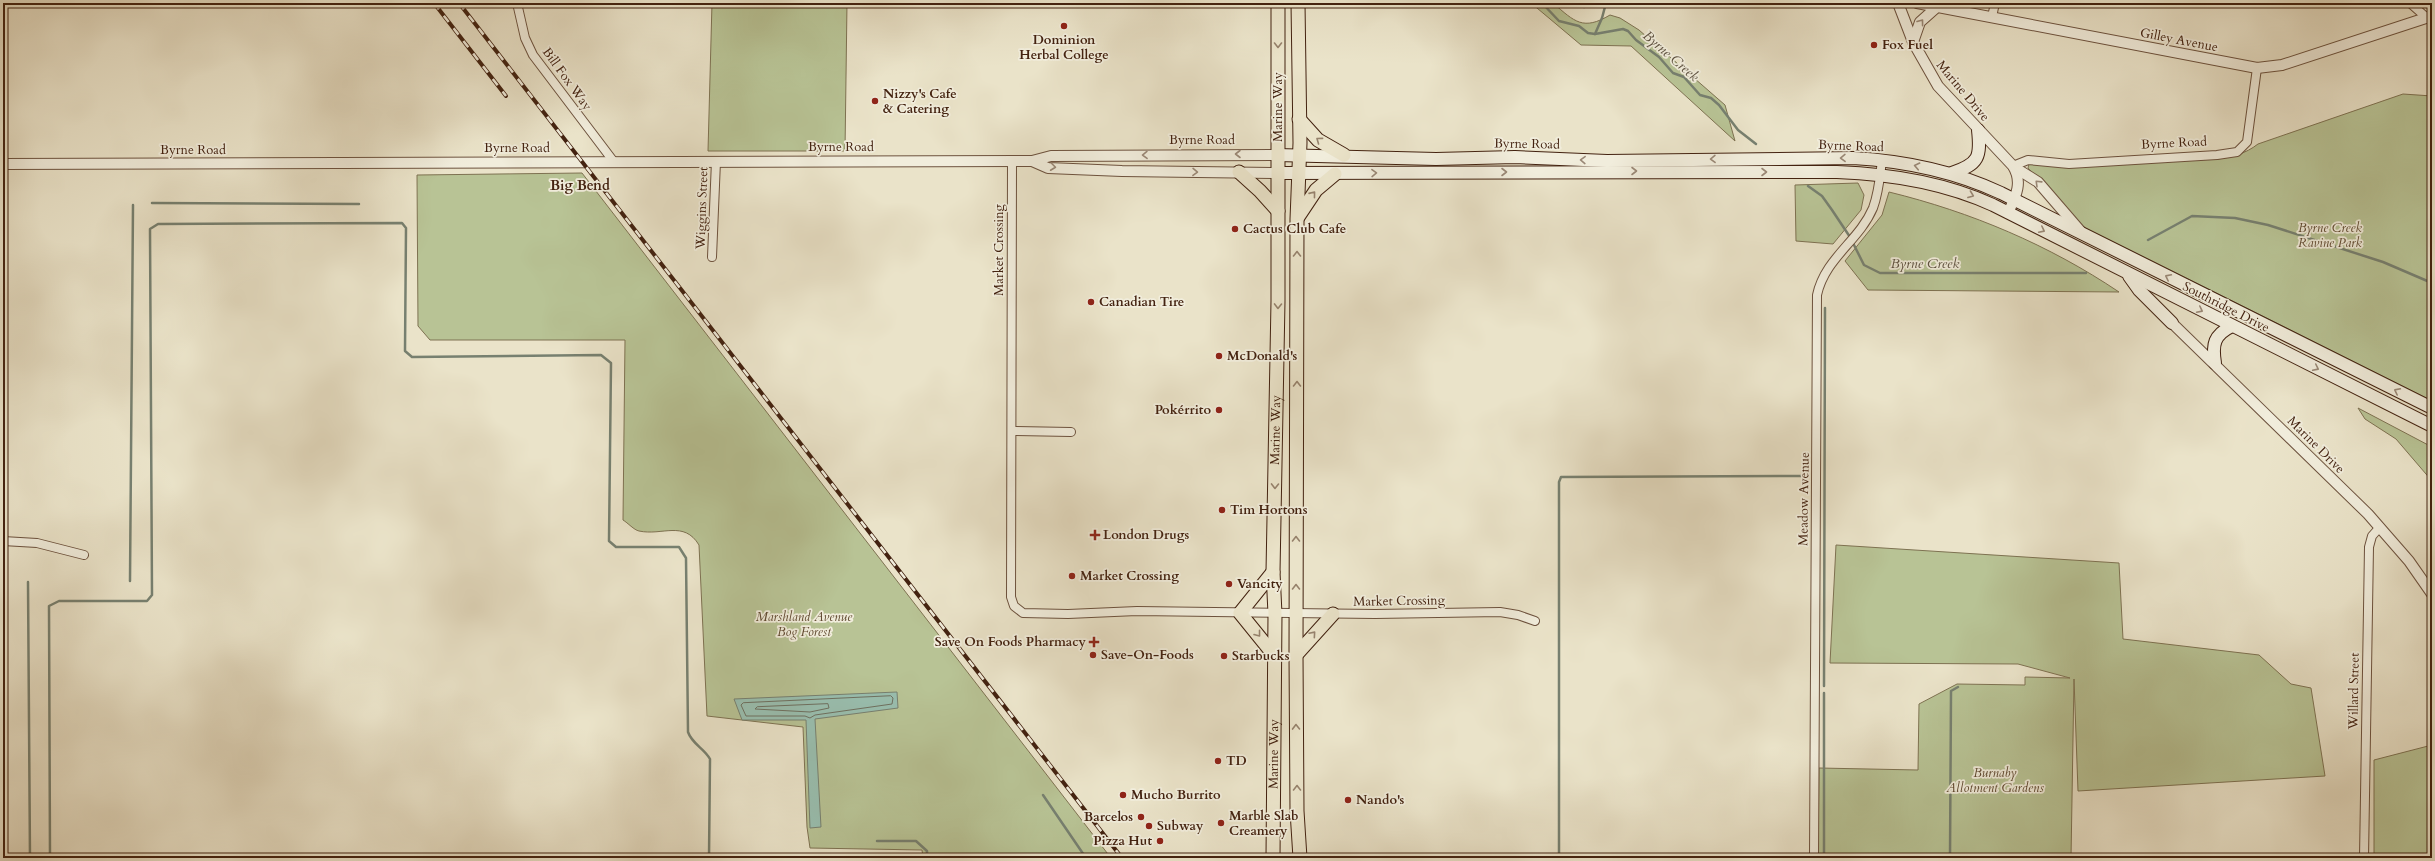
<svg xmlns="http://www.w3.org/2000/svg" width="2435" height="861" font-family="Cardo,serif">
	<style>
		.green { fill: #b8c395; stroke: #7e7252 }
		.water { fill: #99bfb0; stroke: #778070 }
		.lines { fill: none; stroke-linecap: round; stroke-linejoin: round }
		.shore { stroke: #6e7060; stroke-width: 1 }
		.stream { stroke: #778070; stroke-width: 2.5 }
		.minor-casing { stroke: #6d523e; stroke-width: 10 }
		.tertiary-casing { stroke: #6d523e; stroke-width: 12 }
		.secondary-casing { stroke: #432210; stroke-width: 14 }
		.primary-casing { stroke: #432210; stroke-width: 15 }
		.minor { stroke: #f1eddc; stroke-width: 8 }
		.tertiary { stroke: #f1eddc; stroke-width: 10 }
		.secondary { stroke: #f1eddc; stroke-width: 12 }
		.primary { stroke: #eae3c9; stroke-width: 13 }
		.rail-casing { stroke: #432210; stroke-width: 4 }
		.rail { stroke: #f1eddc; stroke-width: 2.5; stroke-dasharray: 8; stroke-linecap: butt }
		.oneway { stroke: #9a8876 }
		.oneway2 { stroke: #96826c }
		.poi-dot { fill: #8f2418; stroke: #f1eddc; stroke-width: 1.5 }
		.labels { text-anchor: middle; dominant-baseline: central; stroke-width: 3.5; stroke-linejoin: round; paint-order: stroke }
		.poi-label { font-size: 13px; font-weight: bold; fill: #432210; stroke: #f1eddc; text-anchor: start }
		.street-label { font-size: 13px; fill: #432210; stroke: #f1eddc }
		.park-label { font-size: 13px; font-style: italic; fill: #604a31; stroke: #f1eddc }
		.water-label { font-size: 14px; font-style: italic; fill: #5d5140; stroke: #f1eddc }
		.neighbourhood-label { font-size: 14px; font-weight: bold; fill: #432210; stroke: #f1eddc }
	</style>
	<rect width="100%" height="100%" fill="#eae3c9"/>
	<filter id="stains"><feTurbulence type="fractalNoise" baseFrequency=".005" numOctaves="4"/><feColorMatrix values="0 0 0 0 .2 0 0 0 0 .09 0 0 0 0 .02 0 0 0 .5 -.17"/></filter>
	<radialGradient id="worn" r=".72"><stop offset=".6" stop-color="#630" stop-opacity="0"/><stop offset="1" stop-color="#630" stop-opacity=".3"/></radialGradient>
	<g class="green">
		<polygon points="712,3 847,3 845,151 708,151"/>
		<path d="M1531,3H1553C1575,22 1583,31 1610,15L1620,18L1639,30L1725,105L1735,141L1631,46L1581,45Z"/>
		<path d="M2403,94L2432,96V401L2084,227L2028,168L2029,164L2218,159C2234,156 2245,154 2258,144Z"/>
		<path d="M582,173L1111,858H923L922,850L810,848L807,827L803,727L707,716L699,545C684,520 662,536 639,531C634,530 628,523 623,520L625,340H430L418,326L417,175Z"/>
		<polygon points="1858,183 1864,195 1861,210 1833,244 1796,241 1795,185"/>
		<path d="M1889,192C1971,212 2049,245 2119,292L1868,290L1845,261L1882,215Z"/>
		<polygon points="2358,408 2432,447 2432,481 2396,439 2365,419"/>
		<polygon points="1836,545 2119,563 2123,639 2259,655 2291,684 2311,688 2325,776 2078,791 2074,679 2071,858 1818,858 1819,768 1918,770 1919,704 1957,684 2025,685 2025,677 2070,678 2018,664 1830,663"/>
		<polygon points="2432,745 2432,858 2374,858 2374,760"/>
	</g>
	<polygon class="water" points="897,692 898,708 815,719 821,827 810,828 806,720 742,720 734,699"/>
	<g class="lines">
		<g class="shore">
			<polygon points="891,696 893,698 892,704 815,715 810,718 805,716 746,716 741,705 743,703"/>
			<polygon points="828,704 829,708 810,712 755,709 757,707"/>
		</g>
		<g class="stream">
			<polyline points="1542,3 1559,21 1579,26 1588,33 1595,34 1623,29 1628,31 1636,40 1659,57 1673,73 1684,77 1700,95 1711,98 1719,105 1738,130 1756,144"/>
			<polyline points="1579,3 1584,7"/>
			<polyline points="1595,34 1602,18 1606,3"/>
			<polyline points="1808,186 1822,196 1832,210 1850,237 1864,265 1880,273 2086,273"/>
			<polyline points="152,203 359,204"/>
			<polyline points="2148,240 2192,216 2235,218 2268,225 2383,262 2432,283"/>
			<polyline points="130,581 133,205"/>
			<polyline points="28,582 30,858"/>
			<polyline points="1824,686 1825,308"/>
			<polyline points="1043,795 1086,858"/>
			<polyline points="877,841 916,841 927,851 927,858"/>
			<path d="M50,858L49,606L59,601H147L152,595L150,229L158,224L402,223L406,228L405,351L412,357L601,355L611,363L609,541L616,547H679L686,558L688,732C692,744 704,748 710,759L709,858"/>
			<polyline points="1559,858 1559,482 1561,477 1804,476"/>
			<polyline points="1824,858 1824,693"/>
			<polyline points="1950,858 1951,691 1958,687"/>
		</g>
		<defs>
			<g id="minor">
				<polyline points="517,3 525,38 533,55 614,162"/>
				<polyline points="2410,3 2427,18"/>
				<polyline points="1992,17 1995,3"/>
				<polyline points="1012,161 1011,597 1014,606 1023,613 1068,614 1137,611 1375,614 1500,612 1518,615 1535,621"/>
				<polyline points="2013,166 2028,160 2069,164 2217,155 2237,152 2247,142 2257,68"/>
				<polyline points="712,257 716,161"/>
				<polyline points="1012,431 1071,432"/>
				<polyline points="3,541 37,543 84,555"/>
				<path d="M1814,858L1817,295C1825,258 1859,241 1873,208C1879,192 1880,176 1882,160"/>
				<polyline points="2364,858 2369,547 2372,536 2380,527"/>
			</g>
			<g id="tertiary">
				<path d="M1898,3L1913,42L1938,86L2013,166C2023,182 2016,196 2008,213"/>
				<polyline points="1917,3 2257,68 2282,65 2432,16"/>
				<polyline points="1913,42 1920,22 1938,6"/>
				<polyline points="1032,161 1048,168 1122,171 1277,173"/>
				<polyline points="3,164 1032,161 1051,156 1277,155"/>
				<polyline points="2014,167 2038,182 2082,233"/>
				<polyline points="2172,323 2368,514 2409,561 2432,594"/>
			</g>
			<g id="secondary">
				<path d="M1277,155L1436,159L1515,157L1607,161L1853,158C1905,161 1954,171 2001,193L2432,408"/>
				<path d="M1277,173L1837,172C1891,174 1943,182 1993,205L2432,426"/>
				<path d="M1952,173C1979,164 1981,157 1978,130"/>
				<polyline points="2129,276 2139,290 2172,323"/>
				<path d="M2215,363C2212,344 2214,335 2232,326"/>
			</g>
			<g id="primary">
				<polyline points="1298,3 1300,143 1297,219 1296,655 1297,811 1300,858"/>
				<polyline points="1299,119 1318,140 1344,155"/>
				<polyline points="1239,172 1260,191 1278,211"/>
				<polyline points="1298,217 1316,190 1335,174"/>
				<polyline points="1273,572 1240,613 1274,655"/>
				<polyline points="1296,655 1333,614"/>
				<path id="s1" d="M1273,858L1275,614L1273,572L1278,301V3"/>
			</g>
		</defs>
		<use href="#minor" class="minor-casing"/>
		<use href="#tertiary" class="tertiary-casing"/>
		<use href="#secondary" class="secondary-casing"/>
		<use href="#primary" class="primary-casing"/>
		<use href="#minor" class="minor"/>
		<use href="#tertiary" class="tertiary"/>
		<use href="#secondary" class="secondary"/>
		<use href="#primary" class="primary"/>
		<defs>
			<g id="rail">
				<polyline points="434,3 506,96"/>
				<polyline points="459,3 1122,858"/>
			</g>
		</defs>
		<use href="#rail" class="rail-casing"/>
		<use href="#rail" class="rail"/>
	</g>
	<defs><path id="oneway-chevron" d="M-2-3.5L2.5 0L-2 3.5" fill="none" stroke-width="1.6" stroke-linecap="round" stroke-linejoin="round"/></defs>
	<g class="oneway">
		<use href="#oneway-chevron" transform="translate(1921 22) rotate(-53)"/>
		<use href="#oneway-chevron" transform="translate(1238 154) rotate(-180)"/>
		<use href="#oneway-chevron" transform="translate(1145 155) rotate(179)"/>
		<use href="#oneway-chevron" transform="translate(1843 158) rotate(179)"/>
		<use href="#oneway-chevron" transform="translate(1713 159) rotate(179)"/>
		<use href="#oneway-chevron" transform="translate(1583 160) rotate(-178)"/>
		<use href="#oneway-chevron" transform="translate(1917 166) rotate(-168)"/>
		<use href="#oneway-chevron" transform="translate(1053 167) rotate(7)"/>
		<use href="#oneway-chevron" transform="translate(1634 171)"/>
		<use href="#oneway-chevron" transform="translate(1195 172) rotate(1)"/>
		<use href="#oneway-chevron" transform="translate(1504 172)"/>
		<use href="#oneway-chevron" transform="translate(1764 172)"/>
		<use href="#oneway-chevron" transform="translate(1374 173) rotate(-1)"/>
		<use href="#oneway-chevron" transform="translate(2038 183) rotate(-136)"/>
		<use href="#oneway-chevron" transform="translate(1971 195) rotate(21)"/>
		<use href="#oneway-chevron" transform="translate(2042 230) rotate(27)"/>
		<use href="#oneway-chevron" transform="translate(2168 277) rotate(-153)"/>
		<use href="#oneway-chevron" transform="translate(2200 310) rotate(27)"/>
		<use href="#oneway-chevron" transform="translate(2316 368) rotate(26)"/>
		<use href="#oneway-chevron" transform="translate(2397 391) rotate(-153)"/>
	</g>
	<g class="oneway2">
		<use href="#oneway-chevron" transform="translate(1278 45) rotate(90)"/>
		<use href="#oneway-chevron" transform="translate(1319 140) rotate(-144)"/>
		<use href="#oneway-chevron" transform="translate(1313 194) rotate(-51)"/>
		<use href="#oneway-chevron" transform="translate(1297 254) rotate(-90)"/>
		<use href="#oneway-chevron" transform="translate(1278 306) rotate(91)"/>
		<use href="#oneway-chevron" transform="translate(1297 384) rotate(-90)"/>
		<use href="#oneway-chevron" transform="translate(1275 486) rotate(91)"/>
		<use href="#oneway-chevron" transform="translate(1296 539) rotate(-90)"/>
		<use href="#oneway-chevron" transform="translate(1296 587) rotate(-90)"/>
		<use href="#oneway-chevron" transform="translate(1258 634) rotate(52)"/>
		<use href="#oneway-chevron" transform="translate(1313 634) rotate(-49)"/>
		<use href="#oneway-chevron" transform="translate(1296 727) rotate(-91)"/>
		<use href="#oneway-chevron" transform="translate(1297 788) rotate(-90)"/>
	</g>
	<g class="poi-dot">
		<circle cx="1064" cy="26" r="4"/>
		<circle cx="1874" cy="45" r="4"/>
		<circle cx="875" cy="101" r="4"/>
		<circle cx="1235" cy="229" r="4"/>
		<circle cx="1091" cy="302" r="4"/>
		<circle cx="1219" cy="356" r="4"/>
		<circle cx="1219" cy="410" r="4"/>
		<circle cx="1222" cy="510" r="4"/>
		<path d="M1093 529h4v4h4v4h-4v4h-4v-4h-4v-4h4z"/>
		<circle cx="1072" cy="576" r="4"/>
		<circle cx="1229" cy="584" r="4"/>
		<path d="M1092 636h4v4h4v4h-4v4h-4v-4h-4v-4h4z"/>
		<circle cx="1093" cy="655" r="4"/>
		<circle cx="1224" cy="656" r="4"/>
		<circle cx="1218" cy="761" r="4"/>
		<circle cx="1123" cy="795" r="4"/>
		<circle cx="1348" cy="800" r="4"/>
		<circle cx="1141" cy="817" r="4"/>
		<circle cx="1221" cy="823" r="4"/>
		<circle cx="1149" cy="826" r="4"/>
		<circle cx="1160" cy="841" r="4"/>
	</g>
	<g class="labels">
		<g class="poi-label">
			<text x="1064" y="40" text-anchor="middle">Dominion<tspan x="1064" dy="15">Herbal College</tspan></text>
			<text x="1882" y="45">Fox Fuel</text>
			<text x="883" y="94">Nizzy's Cafe<tspan x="883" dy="15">&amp; Catering</tspan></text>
			<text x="1243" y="229">Cactus Club Cafe</text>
			<text x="1099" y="302">Canadian Tire</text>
			<text x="1227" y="356">McDonald's</text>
			<text x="1211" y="410" text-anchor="end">Pokérrito</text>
			<text x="1230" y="510">Tim Hortons</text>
			<text x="1103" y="535">London Drugs</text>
			<text x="1080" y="576">Market Crossing</text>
			<text x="1237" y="584">Vancity</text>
			<text x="1086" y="642" text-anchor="end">Save On Foods Pharmacy</text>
			<text x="1101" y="655">Save-On-Foods</text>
			<text x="1232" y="656">Starbucks</text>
			<text x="1226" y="761">TD</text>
			<text x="1131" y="795">Mucho Burrito</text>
			<text x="1356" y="800">Nando's</text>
			<text x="1229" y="816">Marble Slab<tspan x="1229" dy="15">Creamery</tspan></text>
			<text x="1133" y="817" text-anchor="end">Barcelos</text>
			<text x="1157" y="826">Subway</text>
			<text x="1152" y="841" text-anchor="end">Pizza Hut</text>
		</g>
		<g class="street-label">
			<text transform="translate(2179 40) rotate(11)">Gilley Avenue</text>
			<text transform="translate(567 79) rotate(54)">Bill Fox Way</text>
			<text transform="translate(1963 91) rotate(50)">Marine Drive</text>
			<text transform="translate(1278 107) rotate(-90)">Marine Way</text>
			<text x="1202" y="140">Byrne Road</text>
			<text transform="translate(2174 143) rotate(-3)">Byrne Road</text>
			<text transform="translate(1527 144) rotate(1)">Byrne Road</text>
			<text transform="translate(1851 146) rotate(2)">Byrne Road</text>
			<text x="841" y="147">Byrne Road</text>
			<text x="517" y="148">Byrne Road</text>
			<text x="193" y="150">Byrne Road</text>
			<text transform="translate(702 208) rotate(-88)">Wiggins Street</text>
			<text transform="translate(999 250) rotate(-90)">Market Crossing</text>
			<text transform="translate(2226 307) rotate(27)">Southridge Drive</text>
			<text stroke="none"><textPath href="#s1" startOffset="428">Marine Way</textPath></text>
			<text transform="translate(2316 445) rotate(45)">Marine Drive</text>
			<text transform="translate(1804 499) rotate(-89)">Meadow Avenue</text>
			<text transform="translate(1399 601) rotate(-1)">Market Crossing</text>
			<text transform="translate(2354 691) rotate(-89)">Willard Street</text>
			<text stroke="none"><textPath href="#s1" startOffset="104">Marine Way</textPath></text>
		</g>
		<g class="park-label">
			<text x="2330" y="228">Byrne Creek<tspan x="2330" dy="15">Ravine Park</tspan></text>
			<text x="804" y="617">Marshland Avenue<tspan x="804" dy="15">Bog Forest</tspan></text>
			<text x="1995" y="773">Burnaby<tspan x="1995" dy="15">Allotment Gardens</tspan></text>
		</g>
		<g class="water-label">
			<text transform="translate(1671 56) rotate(41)">Byrne Creek</text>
			<text x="1925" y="263">Byrne Creek</text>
		</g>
		<g class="neighbourhood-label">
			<text x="580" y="185">Big Bend</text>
		</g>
	</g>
	<rect width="2435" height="861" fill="none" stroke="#eae3c9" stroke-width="16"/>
	<rect x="4" y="4" width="2427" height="853" fill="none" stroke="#432210" stroke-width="2"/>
	<rect x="8" y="8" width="2419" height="845" fill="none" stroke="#432210"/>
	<rect width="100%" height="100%" filter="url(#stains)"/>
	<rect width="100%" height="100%" fill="url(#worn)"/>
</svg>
